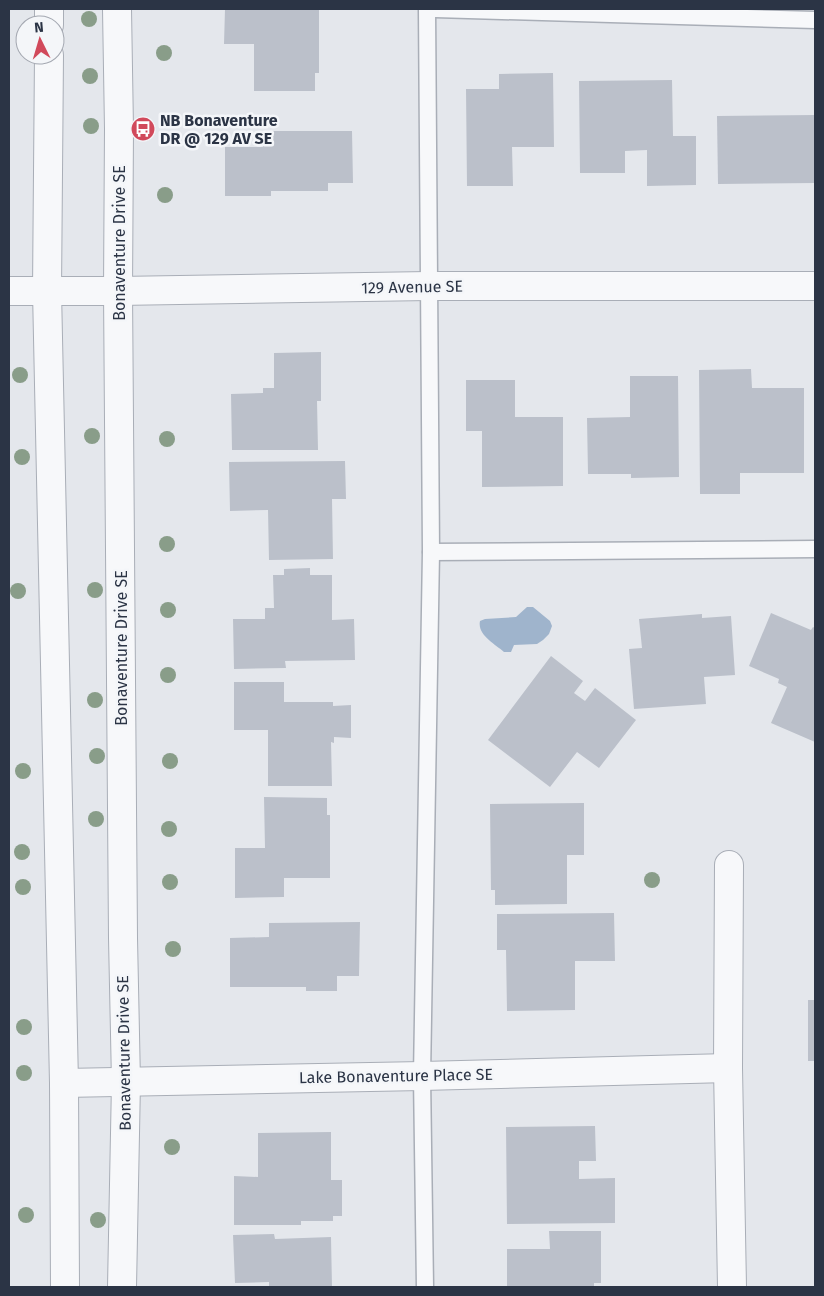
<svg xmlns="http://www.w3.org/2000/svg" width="824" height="1296" font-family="'Fira Sans',sans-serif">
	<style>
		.water { fill: #9fb4cc }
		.building { fill: #bbc0ca }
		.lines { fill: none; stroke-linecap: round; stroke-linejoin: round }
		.service-casing { stroke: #a9aeb7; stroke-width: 19 }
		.minor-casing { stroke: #a9aeb7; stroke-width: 30 }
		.tertiary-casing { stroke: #a9aeb7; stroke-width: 30 }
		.service { stroke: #f7f8fa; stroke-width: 16 }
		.minor { stroke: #f7f8fa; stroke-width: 28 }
		.tertiary { stroke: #f7f8fa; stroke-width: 28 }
		.tree { fill: #899d89 }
		.labels { text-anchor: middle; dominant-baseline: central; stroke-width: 5; stroke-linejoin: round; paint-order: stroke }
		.poi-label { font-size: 16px; font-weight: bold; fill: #2b3445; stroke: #f4f6f9; text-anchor: start }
		.street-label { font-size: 16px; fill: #2b3445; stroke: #f4f6f9 }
	</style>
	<rect width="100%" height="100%" fill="#e4e7ec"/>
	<path class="water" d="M527,607H533L550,621L552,626L549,634L543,640L537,644L514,645L511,652H504C495,644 477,635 480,621L485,619L516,617Z"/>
	<g class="building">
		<polygon points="225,9 319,10 319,73 315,73 315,91 254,91 254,44 224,44"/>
		<polygon points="553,73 554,147 512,147 513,186 467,186 466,89 499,89 499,74"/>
		<polygon points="672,80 673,136 696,136 696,185 647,186 647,150 625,151 625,173 580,173 579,81"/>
		<polygon points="815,115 815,183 718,184 717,116"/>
		<polygon points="263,131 352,131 353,183 328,183 328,191 271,191 271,196 225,196 225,147 263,147"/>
		<polygon points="321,352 321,401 317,401 318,450 232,450 231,394 263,393 263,388 274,388 274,353"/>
		<polygon points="751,369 752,388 804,388 804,473 740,473 740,494 700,494 699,370"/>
		<polygon points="630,376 678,376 679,477 631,478 631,474 588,474 587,418 630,417"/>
		<polygon points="466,380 515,380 515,417 563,417 563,486 482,487 482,431 466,431"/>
		<polygon points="345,461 346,499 332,499 333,559 269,560 268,510 230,511 229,462"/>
		<polygon points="310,568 310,575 332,575 332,620 354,619 355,660 285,661 286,668 234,669 233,619 265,619 265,608 274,608 273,575 284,575 284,569"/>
		<polygon points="771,613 811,630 813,627 815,628 815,742 771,723 787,687 778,683 779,679 749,666"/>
		<polygon points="702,614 702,618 731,616 735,675 704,677 706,704 634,709 629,649 642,648 639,619"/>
		<polygon points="551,656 583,681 574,693 585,701 595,688 636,720 599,768 577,752 550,787 488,740"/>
		<polygon points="234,682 284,682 284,702 333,702 333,706 351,705 351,738 334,737 334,743 331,742 332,786 268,786 268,730 234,730"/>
		<polygon points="264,797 327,798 327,815 330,815 330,878 284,878 284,897 235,898 235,848 265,848"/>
		<polygon points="584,803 584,855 567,855 567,904 495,905 495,890 491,890 490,804"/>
		<polygon points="614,913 615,961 575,961 575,1010 507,1011 506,950 497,950 497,914"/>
		<polygon points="360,922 359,976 337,976 337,991 306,991 306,987 230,987 230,938 269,937 269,923"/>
		<rect x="808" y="1000" width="7" height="61"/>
		<polygon points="595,1126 596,1161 579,1161 579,1179 615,1178 615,1223 507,1224 506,1127"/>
		<polygon points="331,1132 331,1180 342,1180 342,1216 333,1216 333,1221 301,1221 301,1225 234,1225 234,1176 258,1177 258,1133"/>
		<polygon points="549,1231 601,1231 601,1283 594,1283 594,1287 507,1287 507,1249 550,1249"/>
		<polygon points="274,1234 275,1239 331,1237 332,1287 269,1287 269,1282 235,1283 233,1235"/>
	</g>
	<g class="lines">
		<defs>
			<g id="service">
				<polyline points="435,9 815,20"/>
				<polyline points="431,552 815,549"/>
				<polyline points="425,1287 422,1076 431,552 427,9"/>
			</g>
			<g id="minor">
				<polyline points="9,291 118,291 429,286 815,286"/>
				<polyline points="729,865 728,1068 732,1287"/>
				<polyline points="64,1083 422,1076 728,1068"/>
			</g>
			<g id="tertiary">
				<polyline points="117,9 119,129 118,291 123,938 126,1082 122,1287"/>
				<polyline points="49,25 49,9"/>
				<polyline points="49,55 47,291 64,1083 65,1287"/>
			</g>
		</defs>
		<use href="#service" class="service-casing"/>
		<use href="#minor" class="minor-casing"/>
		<use href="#tertiary" class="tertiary-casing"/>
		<use href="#service" class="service"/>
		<use href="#minor" class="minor"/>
		<use href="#tertiary" class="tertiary"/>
	</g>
	<g class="tree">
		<circle cx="89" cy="19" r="8"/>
		<circle cx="164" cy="53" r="8"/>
		<circle cx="90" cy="76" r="8"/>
		<circle cx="91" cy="126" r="8"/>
		<circle cx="165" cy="195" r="8"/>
		<circle cx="20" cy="375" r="8"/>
		<circle cx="92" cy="436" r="8"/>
		<circle cx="167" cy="439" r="8"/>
		<circle cx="22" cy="457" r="8"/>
		<circle cx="167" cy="544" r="8"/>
		<circle cx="95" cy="590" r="8"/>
		<circle cx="18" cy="591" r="8"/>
		<circle cx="168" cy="610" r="8"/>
		<circle cx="168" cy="675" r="8"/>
		<circle cx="95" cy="700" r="8"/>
		<circle cx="97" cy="756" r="8"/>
		<circle cx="170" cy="761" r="8"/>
		<circle cx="23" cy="771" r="8"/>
		<circle cx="96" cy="819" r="8"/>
		<circle cx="169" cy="829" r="8"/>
		<circle cx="22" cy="852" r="8"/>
		<circle cx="652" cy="880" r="8"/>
		<circle cx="170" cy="882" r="8"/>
		<circle cx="23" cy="887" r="8"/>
		<circle cx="173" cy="949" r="8"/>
		<circle cx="24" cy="1027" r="8"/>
		<circle cx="24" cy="1073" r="8"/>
		<circle cx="172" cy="1147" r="8"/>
		<circle cx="26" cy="1215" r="8"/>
		<circle cx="98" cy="1220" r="8"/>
	</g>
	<defs>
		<symbol id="bus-disc" viewBox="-11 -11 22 22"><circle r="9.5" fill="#d1495b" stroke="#f4f6f9"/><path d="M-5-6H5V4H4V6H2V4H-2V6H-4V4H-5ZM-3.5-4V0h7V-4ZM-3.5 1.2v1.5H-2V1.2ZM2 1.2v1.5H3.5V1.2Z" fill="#fff"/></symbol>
	</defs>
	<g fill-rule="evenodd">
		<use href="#bus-disc" x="129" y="115" width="28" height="28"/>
	</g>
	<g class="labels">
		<g class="poi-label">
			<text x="160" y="120">NB Bonaventure<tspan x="160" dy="18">DR @ 129 AV SE</tspan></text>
		</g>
		<g class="street-label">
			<text transform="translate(119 243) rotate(-90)">Bonaventure Drive SE</text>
			<text transform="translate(412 287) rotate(-1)">129 Avenue SE</text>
			<text transform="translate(121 648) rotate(-90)">Bonaventure Drive SE</text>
			<text transform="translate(124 1053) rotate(-91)">Bonaventure Drive SE</text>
			<text transform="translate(396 1076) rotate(-1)">Lake Bonaventure Place SE</text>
		</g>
	</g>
	<rect width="824" height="1296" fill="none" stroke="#2b3445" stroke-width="20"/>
	<g transform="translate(40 40) rotate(355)"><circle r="24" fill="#f4f6f9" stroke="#a4a8b1"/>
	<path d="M0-4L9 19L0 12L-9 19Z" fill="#d1495b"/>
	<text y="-8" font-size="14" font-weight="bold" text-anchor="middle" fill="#2b3445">N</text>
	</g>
</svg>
